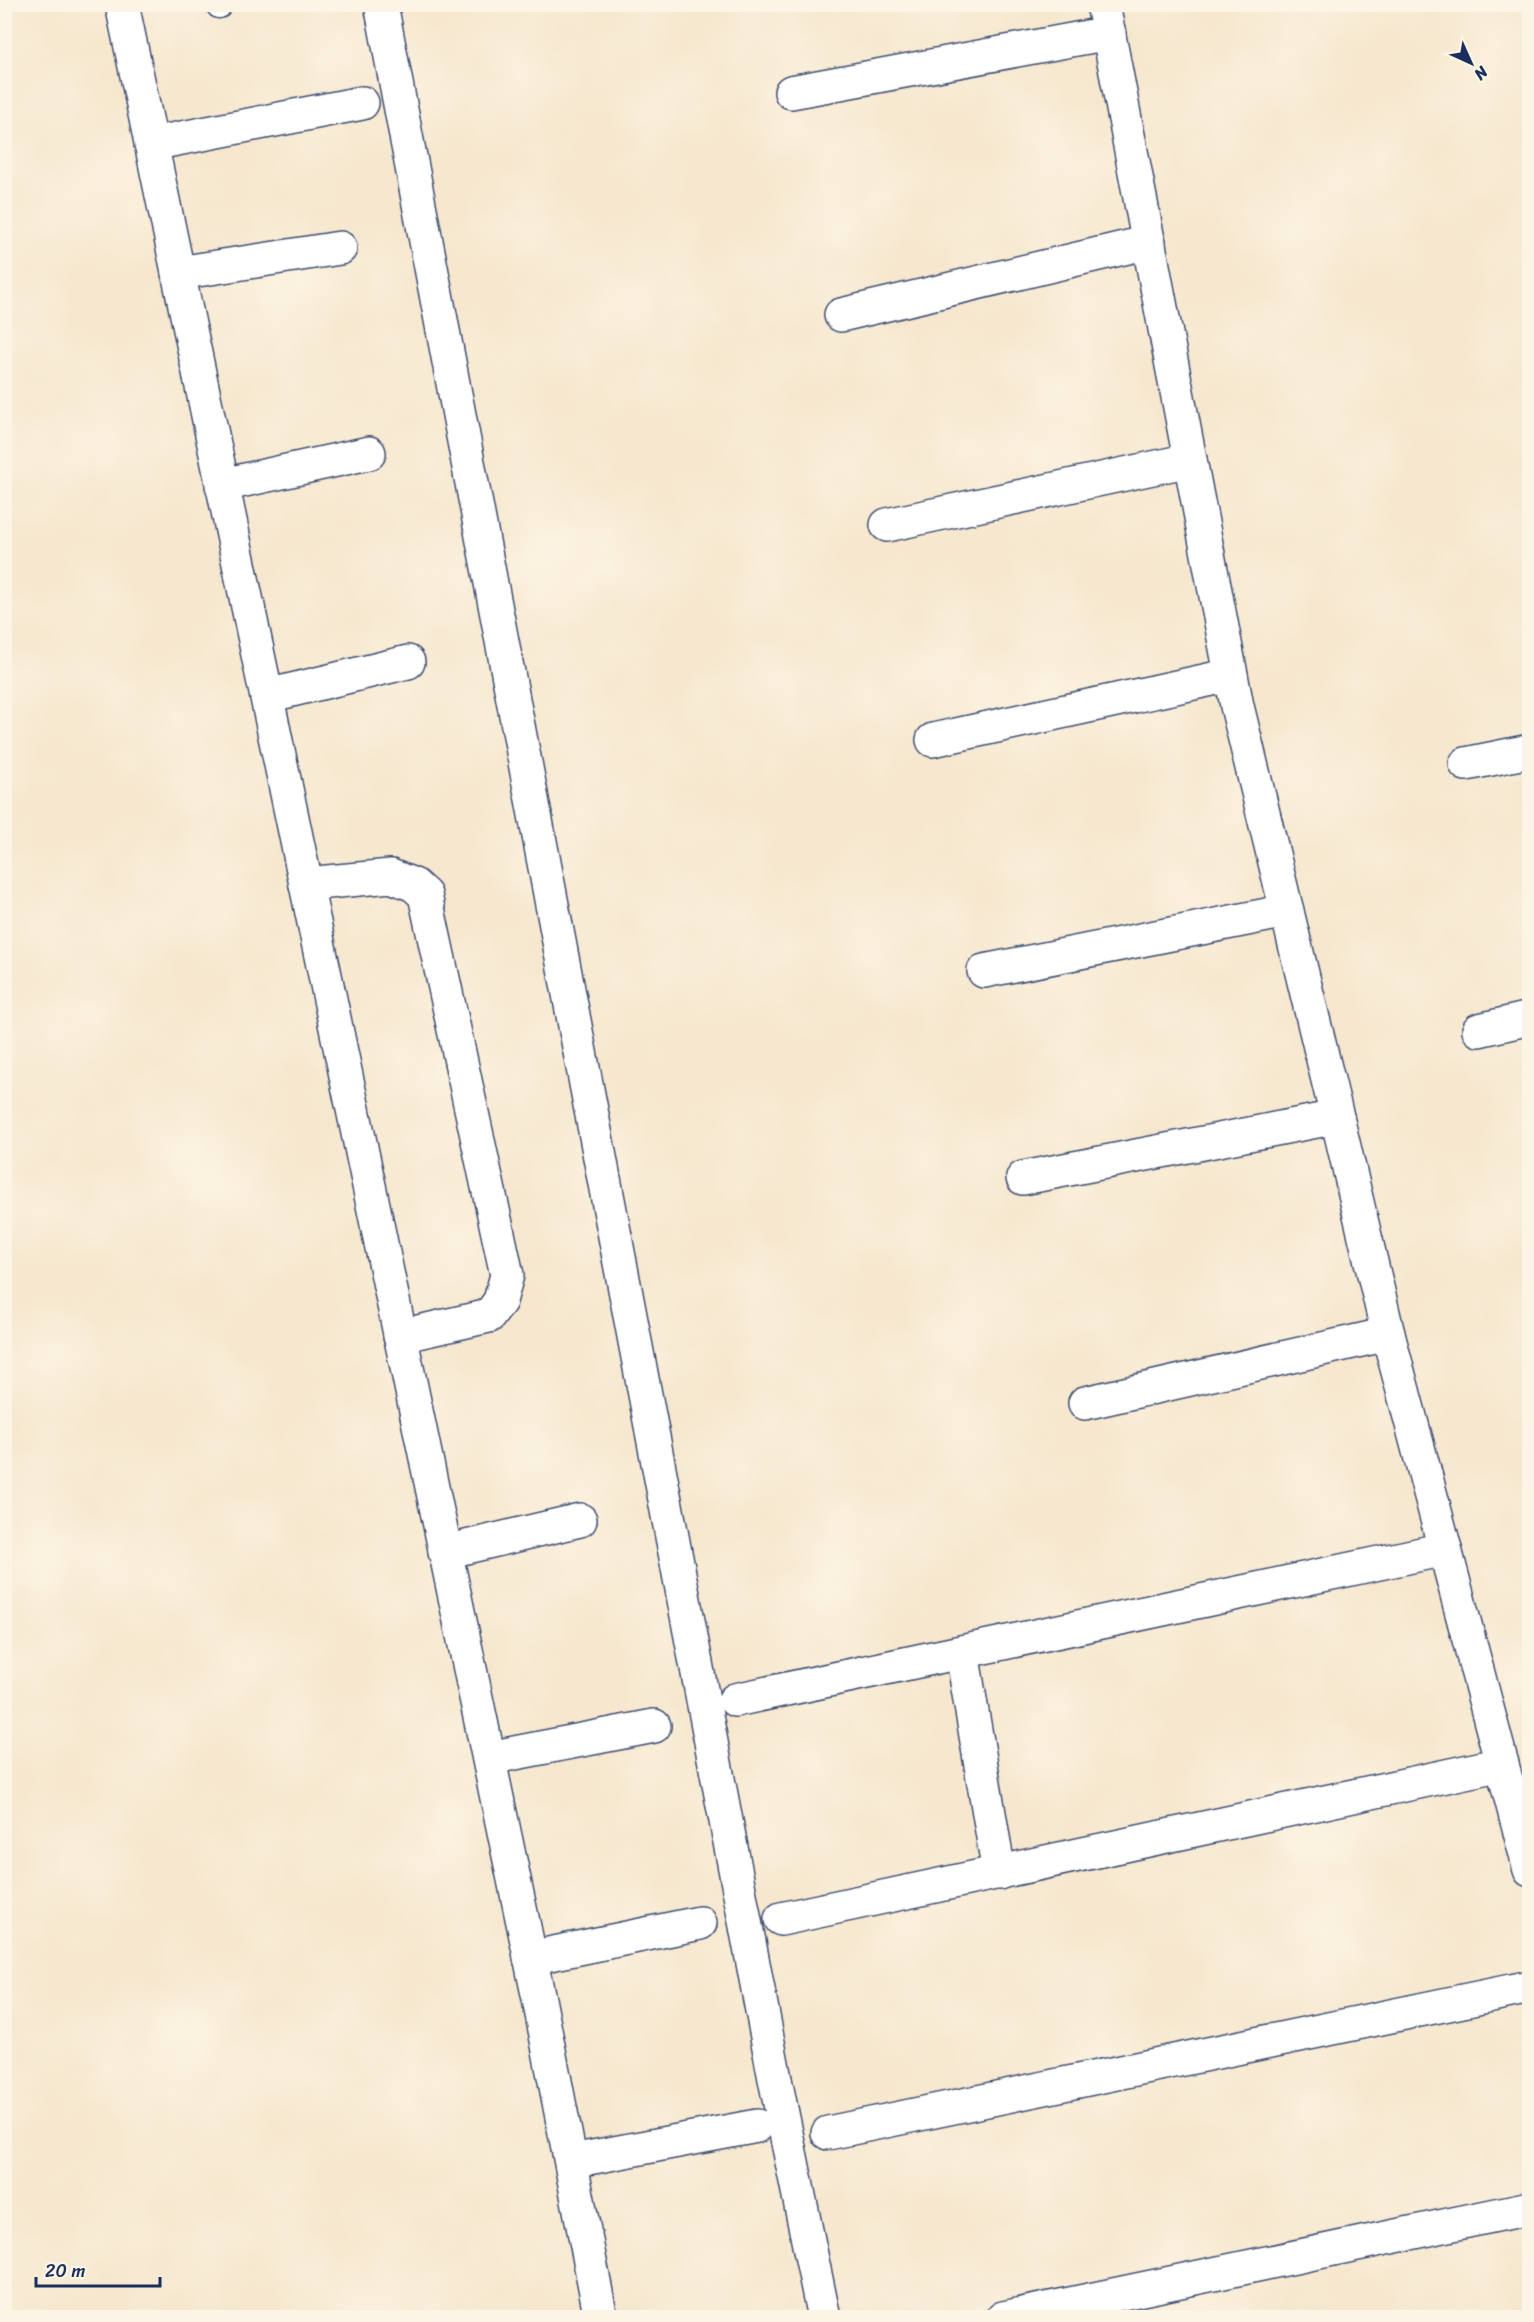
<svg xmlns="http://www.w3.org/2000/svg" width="1534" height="2322" font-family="Sriracha,sans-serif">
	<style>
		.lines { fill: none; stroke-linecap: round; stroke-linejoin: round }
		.lane-casing { stroke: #3c4b6f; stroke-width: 27 }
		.street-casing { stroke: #3c4b6f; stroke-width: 36 }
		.lane { stroke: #fff; stroke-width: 24 }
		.street { stroke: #fff; stroke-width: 33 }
	</style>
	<rect width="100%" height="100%" fill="#fcf5e5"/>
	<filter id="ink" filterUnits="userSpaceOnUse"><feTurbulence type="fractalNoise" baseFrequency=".0167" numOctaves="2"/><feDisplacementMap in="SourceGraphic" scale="12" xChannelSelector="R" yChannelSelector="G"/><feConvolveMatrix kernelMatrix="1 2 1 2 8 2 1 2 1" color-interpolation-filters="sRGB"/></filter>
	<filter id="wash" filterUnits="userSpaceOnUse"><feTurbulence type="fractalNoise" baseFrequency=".008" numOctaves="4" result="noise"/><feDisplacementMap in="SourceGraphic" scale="24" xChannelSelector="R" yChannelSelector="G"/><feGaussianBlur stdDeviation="1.35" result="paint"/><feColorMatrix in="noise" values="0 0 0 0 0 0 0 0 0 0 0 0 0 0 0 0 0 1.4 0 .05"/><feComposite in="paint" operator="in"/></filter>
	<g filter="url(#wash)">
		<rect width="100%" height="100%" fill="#f6e7ce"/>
	</g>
	<g filter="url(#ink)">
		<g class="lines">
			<defs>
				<polyline id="lane" points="218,4 219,6"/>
				<g id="street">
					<polyline points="122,4 539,1999 601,2318"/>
					<polyline points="381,4 775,2079 824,2318"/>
					<polyline points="1103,4 1237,706 1337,1117 1388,1334 1530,1870"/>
					<polyline points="791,92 1109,33"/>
					<polyline points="151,144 362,103"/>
					<polyline points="178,273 340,248"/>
					<polyline points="841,315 1149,242"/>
					<polyline points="222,485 369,453"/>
					<polyline points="887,525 1190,460"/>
					<polyline points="267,696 408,662"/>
					<polyline points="933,740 1231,675"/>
					<polyline points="1466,764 1530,751"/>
					<polyline points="306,884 391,876 414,885 425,895 507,1275 500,1301 489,1316 400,1336"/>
					<polyline points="984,971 1287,911"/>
					<polyline points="1479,1030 1530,1018"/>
					<polyline points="1023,1178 1337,1117"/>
					<polyline points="1085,1403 1388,1334"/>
					<polyline points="445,1552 580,1520"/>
					<polyline points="962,1652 999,1873"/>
					<polyline points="735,1700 1445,1549"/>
					<polyline points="489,1758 654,1726"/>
					<polyline points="781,1919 1502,1764"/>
					<polyline points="530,1958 700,1923"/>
					<polyline points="828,2133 1530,1987"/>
					<polyline points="572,2161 757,2126"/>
					<polyline points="1003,2318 1530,2208"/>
				</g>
			</defs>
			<use href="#lane" class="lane-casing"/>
			<use href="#street" class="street-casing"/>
			<use href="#lane" class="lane"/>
			<use href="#street" class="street"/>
		</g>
	</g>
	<rect width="1534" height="2322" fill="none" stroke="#fcf5e5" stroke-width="24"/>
	<g transform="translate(1471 63) rotate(135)" stroke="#fcf5e5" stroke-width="4.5" paint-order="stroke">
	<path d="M0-4.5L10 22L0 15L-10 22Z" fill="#1b2f5e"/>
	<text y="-9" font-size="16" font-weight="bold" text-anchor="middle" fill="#1b2f5e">N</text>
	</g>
	<path d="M36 2277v9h124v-9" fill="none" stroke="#1b2f5e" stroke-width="3"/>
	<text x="45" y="2277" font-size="18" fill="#1b2f5e" stroke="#fcf5e5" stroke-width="4.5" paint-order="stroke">20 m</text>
</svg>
